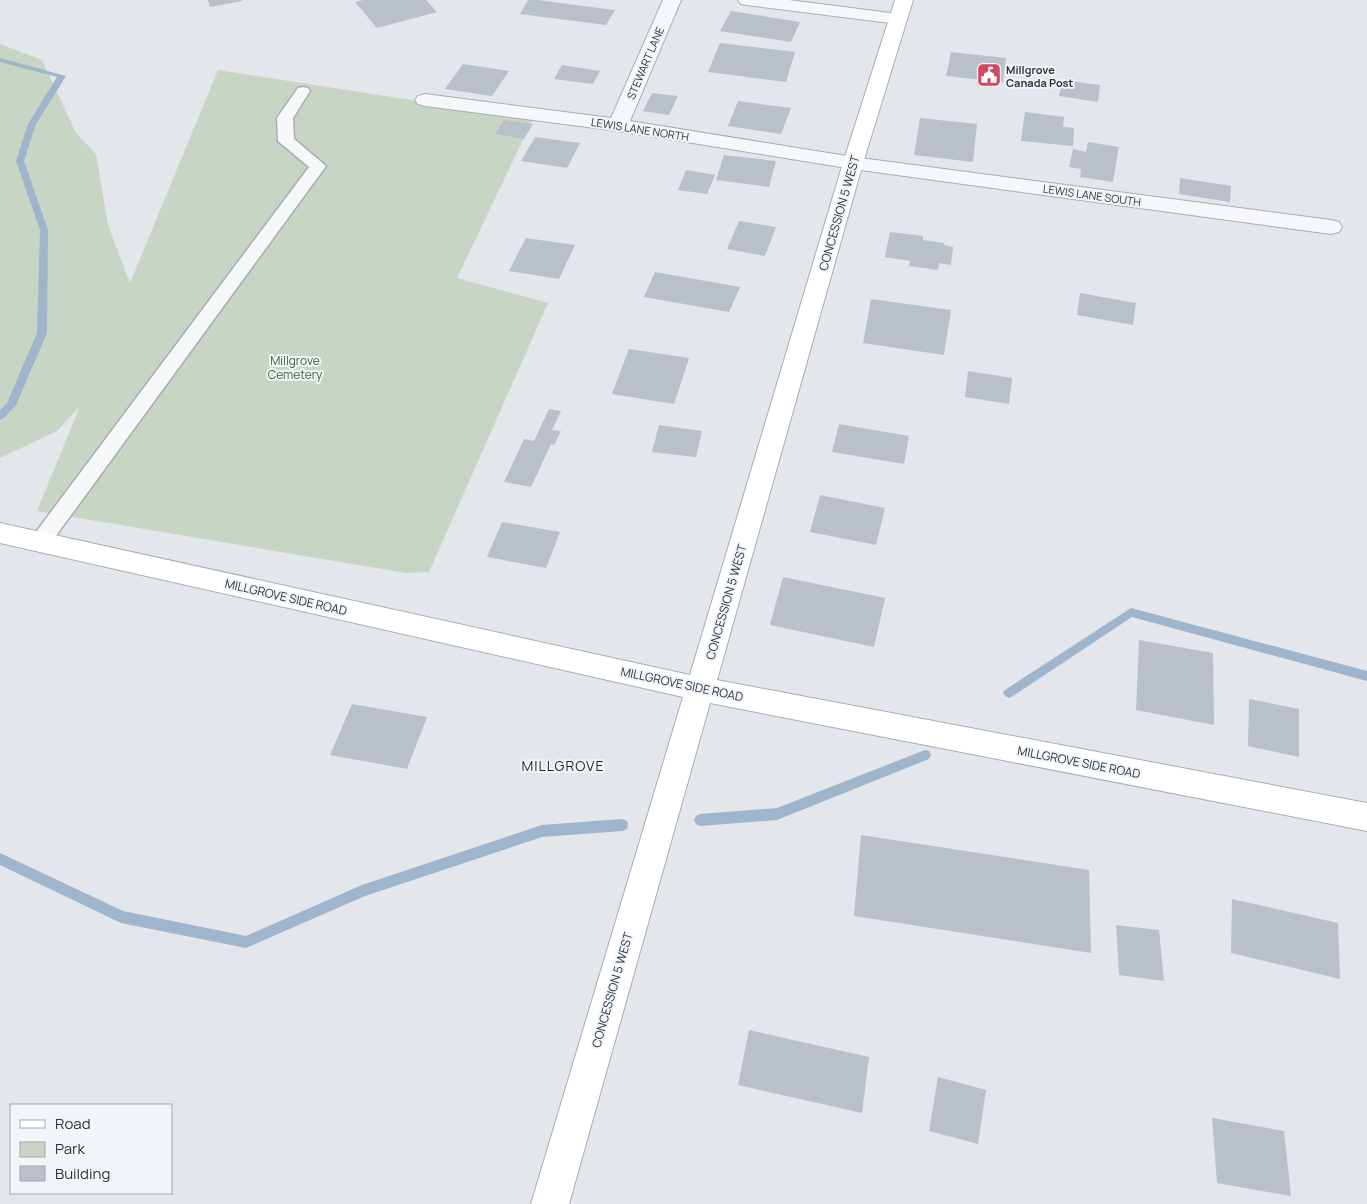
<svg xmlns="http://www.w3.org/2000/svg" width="1367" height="1204" font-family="Manrope,sans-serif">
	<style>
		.green { fill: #c9d5c4 }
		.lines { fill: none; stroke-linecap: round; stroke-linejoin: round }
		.stream { fill: #9eb5cb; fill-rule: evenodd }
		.building { fill: #bac0c8 }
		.lane-casing { stroke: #a8adb5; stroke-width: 3 }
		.street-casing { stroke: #a8adb5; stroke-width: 2 }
		.secondary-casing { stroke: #a8adb5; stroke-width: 2 }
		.lane { fill: #f6f7f9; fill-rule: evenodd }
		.street { fill: #f6f7f9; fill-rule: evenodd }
		.secondary { fill: #fff; fill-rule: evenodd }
		.labels { text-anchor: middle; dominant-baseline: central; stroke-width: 4; stroke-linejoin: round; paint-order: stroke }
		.far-street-label { font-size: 11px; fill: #2a3443; stroke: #f2f5f8 }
		.far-poi-label { font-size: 11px; font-weight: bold; fill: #2a3443; stroke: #f2f5f8; text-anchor: start }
		.street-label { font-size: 12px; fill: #2a3443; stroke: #f2f5f8 }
		.park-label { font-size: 12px; fill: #405f37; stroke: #f2f5f8 }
		.neighbourhood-label { font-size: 14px; letter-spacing: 1px; fill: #1c2534; stroke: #f2f5f8 }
	</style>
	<rect width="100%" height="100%" fill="#e3e6eb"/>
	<polygon class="green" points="0,44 42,60 76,133 96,154 108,225 130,283 218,70 533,119 457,278 548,303 429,572 406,573 37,511 80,406 57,431 0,458"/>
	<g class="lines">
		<g class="stream">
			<polygon points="0,58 66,76 36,124 24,161 48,230 47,333 16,405 4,418 0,420 0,410 7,403 37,333 40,230 16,161 28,124 57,77 0,62"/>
			<polygon points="1131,608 1367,671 1367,681 1132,617 1013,696 1009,698 1005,696 1003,693 1005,690"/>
			<polygon points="925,750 929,751 931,755 929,759 777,820 700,826 696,824 694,820 696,816 700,814 777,808"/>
			<polygon points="622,819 627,821 628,825 627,829 622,831 542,837 365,896 246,948 121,923 0,865 0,853 123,911 246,936 362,885 542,825"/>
		</g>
	</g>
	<g class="building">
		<polygon points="208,0 242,0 242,1 210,7"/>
		<polygon points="363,0 426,0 437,12 377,28 355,2"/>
		<polygon points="528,0 537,0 615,10 606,25 520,14"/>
		<polygon points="731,11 800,22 791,42 720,31"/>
		<polygon points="720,43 795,52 786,82 708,72"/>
		<polygon points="951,52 1006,58 1003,82 946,76"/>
		<polygon points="463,64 509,71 492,96 445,89"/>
		<polygon points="562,65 600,71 593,84 554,79"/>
		<polygon points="1062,80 1100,85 1098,102 1059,96"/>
		<polygon points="652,93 678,96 669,115 643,111"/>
		<polygon points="738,101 791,108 781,134 728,126"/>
		<polygon points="1025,112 1064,117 1063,127 1074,128 1073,146 1021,141"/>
		<polygon points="920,118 977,124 973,162 914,155"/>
		<polygon points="504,120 533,124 524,139 495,134"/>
		<polygon points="535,137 580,143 567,168 521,161"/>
		<polygon points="1088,142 1119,147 1113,182 1080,177 1081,169 1069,167 1073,149 1086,152"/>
		<polygon points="724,155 776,161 769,187 716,180"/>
		<polygon points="686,170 715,175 707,194 678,190"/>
		<polygon points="1180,178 1231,186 1230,202 1179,194"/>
		<polygon points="739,221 776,227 765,256 727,249"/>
		<polygon points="890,232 923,236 923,240 944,243 944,245 953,247 951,265 939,263 938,270 909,266 910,261 885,257"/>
		<polygon points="526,238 575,245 559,279 509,271"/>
		<polygon points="655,272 740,287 729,312 644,297"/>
		<polygon points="1080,293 1136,303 1133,325 1077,315"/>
		<polygon points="871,299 951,310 944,355 863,343"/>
		<polygon points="629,349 689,358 674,404 612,394"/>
		<polygon points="968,371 1012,378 1009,404 965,397"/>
		<polygon points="549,409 561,411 552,430 561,431 554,445 551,444 531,487 504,482 524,439 534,441"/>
		<polygon points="839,424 909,436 904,464 832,452"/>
		<polygon points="659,425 702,431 696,457 652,452"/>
		<polygon points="820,495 885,508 876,545 810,532"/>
		<polygon points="502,522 560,532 546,568 487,557"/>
		<polygon points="783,577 885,598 874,647 770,625"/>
		<polygon points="1139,640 1213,653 1214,725 1136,710"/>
		<polygon points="1249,699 1299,709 1299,757 1248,746"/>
		<polygon points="352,704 427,717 407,769 330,755"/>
		<polygon points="861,835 1089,870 1091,953 854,916"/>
		<polygon points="1232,899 1338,923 1340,979 1231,953"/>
		<polygon points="1116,925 1159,930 1164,981 1119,975"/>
		<polygon points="749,1030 869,1057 862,1113 738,1085"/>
		<polygon points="938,1077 986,1090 978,1144 929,1131"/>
		<polygon points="1212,1118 1284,1131 1291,1196 1217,1183"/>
	</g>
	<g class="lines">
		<defs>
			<polygon id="lane" points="303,87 308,88 310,91 293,118 294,139 326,166 47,548 40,550 33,548 30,542 33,536 309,167 278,141 277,118 298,88"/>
			<g id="street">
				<polygon points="663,0 681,0 630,121 853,157 1331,220 1339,222 1342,227 1339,232 1331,234 853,169 618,131 425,106 418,104 415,100 418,96 425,94 611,118"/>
				<polygon points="738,0 789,0 898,14 904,15 907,19 904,23 898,24 747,5 741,4"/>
			</g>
			<polygon id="secondary" points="895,0 913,0 863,163 717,680 1367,803 1367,831 710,703 569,1204 531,1204 683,697 0,543 0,523 690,675 843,163"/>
		</defs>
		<use href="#lane" class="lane-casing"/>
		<use href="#street" class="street-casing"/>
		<use href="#secondary" class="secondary-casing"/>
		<use href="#lane" class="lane"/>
		<use href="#street" class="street"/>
		<use href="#secondary" class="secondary"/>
	</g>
	<defs>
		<symbol id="civic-square" viewBox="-11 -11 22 22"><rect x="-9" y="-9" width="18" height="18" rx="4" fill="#d04861" stroke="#f2f5f8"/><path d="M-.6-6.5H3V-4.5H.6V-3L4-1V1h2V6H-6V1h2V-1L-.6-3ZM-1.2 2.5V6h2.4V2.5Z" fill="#fff"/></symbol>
	</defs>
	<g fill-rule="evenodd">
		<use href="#civic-square" x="975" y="61" width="28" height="28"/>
	</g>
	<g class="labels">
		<g class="far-street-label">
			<text transform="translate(645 63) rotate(-67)">STEWART LANE</text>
			<text transform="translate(640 129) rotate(9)">LEWIS LANE NORTH</text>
			<text transform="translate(1092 195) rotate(8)">LEWIS LANE SOUTH</text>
		</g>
		<g class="far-poi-label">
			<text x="1006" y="69">Millgrove<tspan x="1006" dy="13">Canada Post</tspan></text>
		</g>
		<g class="street-label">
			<text transform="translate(839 213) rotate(-74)">CONCESSION 5 WEST</text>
			<text transform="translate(286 597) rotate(13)">MILLGROVE SIDE ROAD</text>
			<text transform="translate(726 602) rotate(-74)">CONCESSION 5 WEST</text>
			<text transform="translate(682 684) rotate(12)">MILLGROVE SIDE ROAD</text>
			<text transform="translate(1079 762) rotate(11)">MILLGROVE SIDE ROAD</text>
			<text transform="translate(612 990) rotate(-74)">CONCESSION 5 WEST</text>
		</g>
		<g class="park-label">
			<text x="295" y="360">Millgrove<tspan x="295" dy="14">Cemetery</tspan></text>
		</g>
		<g class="neighbourhood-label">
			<text x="563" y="765">MILLGROVE</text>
		</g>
	</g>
	<rect x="10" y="1104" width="162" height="90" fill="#f2f5f8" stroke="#a2a8b0"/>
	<rect x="20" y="1120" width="25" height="8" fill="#ffffff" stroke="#a2a8b0"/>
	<text x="55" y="1129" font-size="15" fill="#2a3443">Road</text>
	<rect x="20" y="1142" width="25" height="15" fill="#c9d5c4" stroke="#a2a8b0"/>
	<text x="55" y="1154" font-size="15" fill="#2a3443">Park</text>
	<rect x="20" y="1166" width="25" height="15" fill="#bac0c8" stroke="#a2a8b0"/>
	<text x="55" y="1179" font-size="15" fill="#2a3443">Building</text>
</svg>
